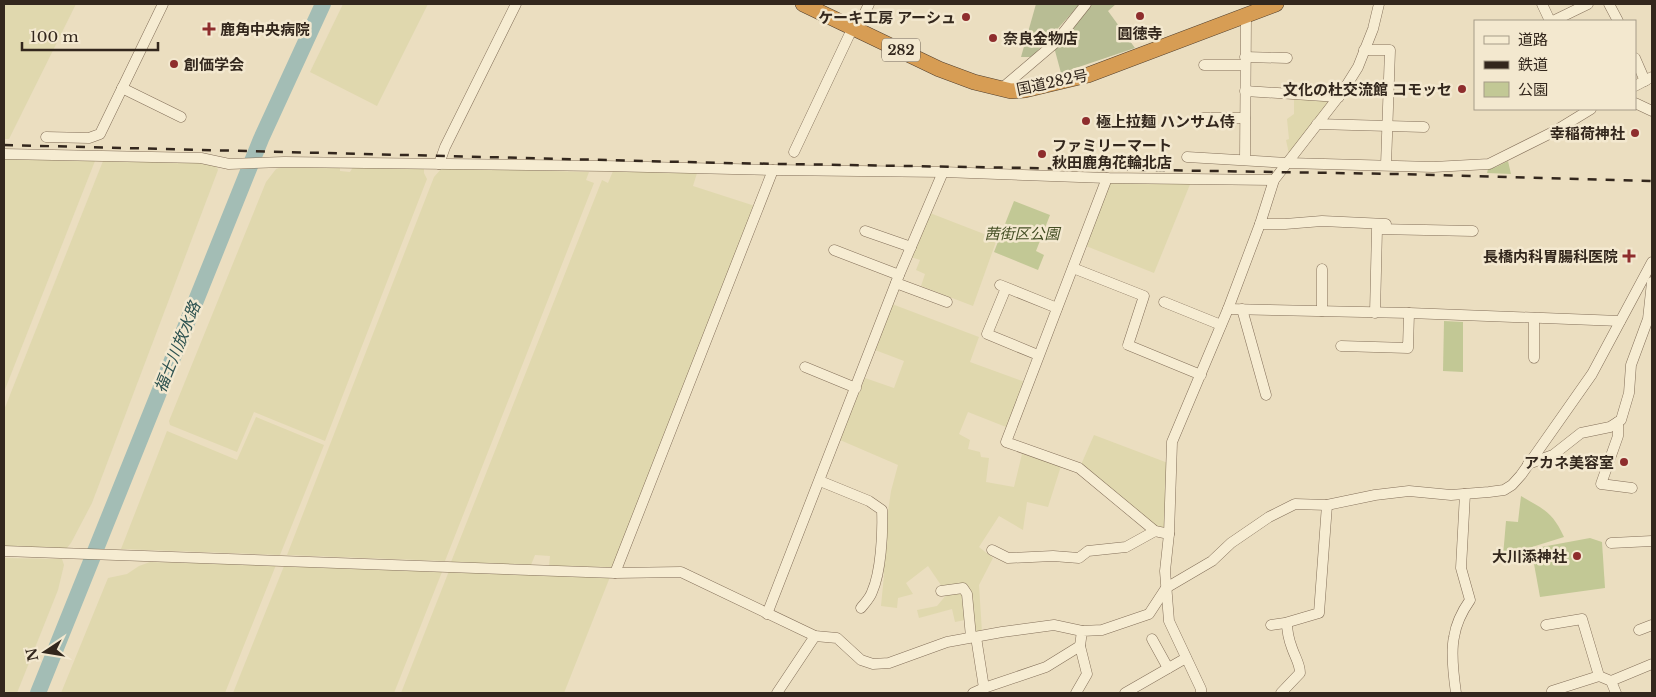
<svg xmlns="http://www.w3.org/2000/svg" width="1656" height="697" font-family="'Libre Baskerville','Noto Sans JP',serif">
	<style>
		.farmland { fill: #e0d8ae }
		.green { fill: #c2c895 }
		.cemetery { fill: #b8bd94 }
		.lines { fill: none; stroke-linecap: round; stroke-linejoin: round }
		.river { stroke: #a3bdb5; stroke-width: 16 }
		.minor-casing { stroke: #836f59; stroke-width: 11 }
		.highway-casing { stroke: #503e2d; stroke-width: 16 }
		.minor { stroke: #f6ecd2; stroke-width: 10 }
		.highway { stroke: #d79d54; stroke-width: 15 }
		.rail { stroke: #33271d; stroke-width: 2.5; stroke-dasharray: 9 9; stroke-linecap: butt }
		.poi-dot { fill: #8e2d2d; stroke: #f3e8cf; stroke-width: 2 }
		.labels { text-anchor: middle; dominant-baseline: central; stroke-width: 5; stroke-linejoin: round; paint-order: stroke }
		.shield { fill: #f3e8cf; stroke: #6d6152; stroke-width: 1 }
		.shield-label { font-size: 14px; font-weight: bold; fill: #33271d }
		.poi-label { font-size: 15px; font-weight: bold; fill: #33271d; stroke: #f3e8cf; text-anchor: end }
		.street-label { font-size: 15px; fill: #33271d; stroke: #f3e8cf }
		.park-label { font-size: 15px; font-style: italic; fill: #444e24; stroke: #f3e8cf }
		.water-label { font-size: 16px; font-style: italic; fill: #2d5250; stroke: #f3e8cf }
	</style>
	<rect width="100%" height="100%" fill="#ebdec0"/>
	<g class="farmland">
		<polygon points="4,4 76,4 9,139 4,139"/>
		<polygon points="343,4 428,4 377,106 310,72"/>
		<polygon points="1294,95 1332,102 1289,154 1286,140 1289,139 1287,119 1294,114"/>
		<polygon points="4,159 95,161 4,392"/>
		<polygon points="103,161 208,162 216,165 218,170 92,503 71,543 66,549 4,547 4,410"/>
		<polygon points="287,165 340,166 340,171 350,172 353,167 424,168 424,173 427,179 325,441 254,412 237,452 170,425 169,421 266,182 276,169"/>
		<polygon points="442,168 589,172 586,180 594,183 445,561 287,555 434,177"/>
		<polygon points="613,171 697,173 693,186 755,206 613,567 549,566 550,556 535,555 531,565 451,562 602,180 608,183"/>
		<polygon points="1110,182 1191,182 1154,273 1086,246"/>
		<polygon points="930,213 997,239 973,306 921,286 925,274 916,270 920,260 911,257"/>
		<polygon points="892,304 979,337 970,362 1025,382 1006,427 968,412 959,434 970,440 968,449 980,452 981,457 989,458 986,482 1014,487 1022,454 1061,466 1048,507 1027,502 1023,530 999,516 979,547 993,558 979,585 982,632 972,634 970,619 955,622 952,609 919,618 917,610 937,606 947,594 928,566 906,583 913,594 898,598 897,608 881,606 884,575 882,553 891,491 898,465 840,440 865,378 894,388 904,361 875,350"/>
		<polygon points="256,417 324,445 280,555 121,549 167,431 237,460"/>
		<polygon points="1094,435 1168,463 1166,528 1161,529 1138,513 1080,467"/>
		<polygon points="4,558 62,559 64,565 58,590 17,693 4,693"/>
		<polygon points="150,562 276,565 225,693 61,693 108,578 127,574 139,566"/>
		<polygon points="284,566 442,572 394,693 233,693"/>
		<polygon points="449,571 610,577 564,693 401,693"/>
	</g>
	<g class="green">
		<polygon points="1508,161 1511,174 1487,173 1488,169 1496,167"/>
		<polygon points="1014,201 1050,215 1036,251 1044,255 1038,270 994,252"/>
		<polygon points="1444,321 1463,322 1463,372 1443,371"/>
		<path d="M1521,496C1544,510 1552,511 1564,537L1503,556L1506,521L1518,522Z"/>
		<polygon points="1590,538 1602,542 1605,588 1540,597 1532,553 1536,548"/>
	</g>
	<g class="cemetery">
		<polygon points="1036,4 1080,4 1032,57 1021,57"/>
		<polygon points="1089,4 1116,4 1108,11 1135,48 1061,73 1054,47"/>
	</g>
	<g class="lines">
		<polyline class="river" points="38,693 261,139 323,4"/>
		<defs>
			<g id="minor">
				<polyline points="1542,4 1550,21"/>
				<polyline points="1609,4 1618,21"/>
				<polyline points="1553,21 1588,4"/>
				<polyline points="857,29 869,4"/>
				<polyline points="1364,50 1390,50 1386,165"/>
				<polyline points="1245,57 1287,58"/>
				<polyline points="1635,58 1645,81"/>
				<polyline points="1204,65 1245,65"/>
				<polyline points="1635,86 1652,77"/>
				<polyline points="122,88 181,117"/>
				<polyline points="1001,89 1055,43 1086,4"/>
				<polyline points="1245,91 1339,97"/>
				<polyline points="1635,103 1652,111"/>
				<polyline points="1202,118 1245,118"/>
				<polyline points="1317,124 1424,127"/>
				<polyline points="46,137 89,138 100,134 163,4"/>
				<polyline points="794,152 853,27"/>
				<polyline points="4,154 201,158 229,164 284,162 605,166 773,170 943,172 1107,178 1274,180"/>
				<polyline points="1187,157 1288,163 1433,167 1489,164 1555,131 1591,109"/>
				<polyline points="1245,160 1246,16"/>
				<polyline points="439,164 445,147 516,4"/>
				<polyline points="1107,178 1006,442 1079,468 1155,531 1169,534"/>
				<polyline points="1260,224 1285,224 1322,221 1386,224"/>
				<polyline points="865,231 911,247"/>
				<polyline points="834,250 899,275"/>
				<polyline points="1073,268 1144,296 1128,345 1201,375"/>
				<polyline points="896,283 947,302"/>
				<polyline points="1000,285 1057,308"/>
				<polyline points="1006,288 987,334 1038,355"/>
				<polyline points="1164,302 1221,325"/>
				<polyline points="1228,309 1409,313 1620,321"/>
				<polyline points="1242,309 1266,395"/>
				<polyline points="1322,311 1322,269"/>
				<polyline points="1375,313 1377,229 1473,231"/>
				<polyline points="1341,346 1408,348 1409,313"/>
				<polyline points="1534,358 1534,318"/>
				<polyline points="805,367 856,388"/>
				<polyline points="1618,422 1618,436 1601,484 1632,488"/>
				<polyline points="1528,464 1553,455 1581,433 1610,427 1621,420 1629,393 1631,365 1648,319 1652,282"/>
				<path d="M820,481L869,501L882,510C883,533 881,572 872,592C870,598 865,603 861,608"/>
				<polyline points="1611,543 1652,541"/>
				<polyline points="992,550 1008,558 1053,556 1079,558 1088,551 1126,547 1155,531"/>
				<polyline points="4,551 615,573 681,572 815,636 837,638 861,660 873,664 889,663 947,642 1002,632 1054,625 1082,631"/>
				<polyline points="615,573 773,170"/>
				<polyline points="941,591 963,588 967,594 971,637"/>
				<polyline points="767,614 899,275 943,172"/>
				<polyline points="1271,625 1285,623 1319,613 1327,505"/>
				<polyline points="1546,625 1582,619 1599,676 1611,681"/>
				<polyline points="1639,630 1652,625"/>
				<polyline points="976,637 984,688"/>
				<polyline points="1152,639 1168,668"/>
				<polyline points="1552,691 1599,676"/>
				<polyline points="777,693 815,636"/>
				<polyline points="973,693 984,688 1046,667 1080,646"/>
				<polyline points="1076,693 1087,674 1080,646 1082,631 1102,630 1149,614 1166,588 1212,561 1231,543 1269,517 1295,504 1327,505 1375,495 1409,491 1451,495 1489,492 1504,490 1512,485 1521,475 1592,374 1652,262"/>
				<polyline points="1125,693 1186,658"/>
				<polyline points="1201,693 1201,689 1169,621 1165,571 1169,534 1172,442 1228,309 1260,224 1274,180 1343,91 1358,67 1373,29 1379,4"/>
				<path d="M1281,693L1300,673C1300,664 1295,657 1292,648C1289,640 1287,632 1287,623"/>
				<path d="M1456,693C1454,679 1451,651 1454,637C1456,624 1463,610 1470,600L1461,568L1465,494"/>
				<polyline points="1616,693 1611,681 1652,664"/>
			</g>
			<polyline id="highway" points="803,4 939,69 974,82 1011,91 1025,90 1088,75 1276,4"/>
		</defs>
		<use href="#minor" class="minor-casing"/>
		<use href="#highway" class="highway-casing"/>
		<use href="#minor" class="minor"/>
		<use href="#highway" class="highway"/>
		<polyline class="rail" points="4,145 724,163 1396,174 1652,181"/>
	</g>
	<g class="poi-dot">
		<circle cx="1140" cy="16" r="5"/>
		<circle cx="966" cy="17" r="5"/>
		<path d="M206.5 21.5h5v5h5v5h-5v5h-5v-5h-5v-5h5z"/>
		<circle cx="993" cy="38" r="5"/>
		<circle cx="174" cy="64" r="5"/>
		<circle cx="1462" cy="89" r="5"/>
		<circle cx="1086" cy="121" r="5"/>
		<circle cx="1635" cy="133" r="5"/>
		<circle cx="1042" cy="154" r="5"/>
		<path d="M1626.5 248.5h5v5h5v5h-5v5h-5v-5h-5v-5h5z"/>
		<circle cx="1624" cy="462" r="5"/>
		<circle cx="1577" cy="556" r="5"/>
	</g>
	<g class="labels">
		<rect class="shield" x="882" y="38.5" width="38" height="23" rx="4"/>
		<g class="shield-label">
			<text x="901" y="50">282</text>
		</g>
		<g class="poi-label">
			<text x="956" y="17">ケーキ工房 アーシュ</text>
			<text x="220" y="29" text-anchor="start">鹿角中央病院</text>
			<text x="1140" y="33" text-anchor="middle">圓徳寺</text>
			<text x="1003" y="38" text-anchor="start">奈良金物店</text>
			<text x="184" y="64" text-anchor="start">創価学会</text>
			<text x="1452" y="89">文化の杜交流館 コモッセ</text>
			<text x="1096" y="121" text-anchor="start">極上拉麺 ハンサム侍</text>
			<text x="1625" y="133">幸稲荷神社</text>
			<text x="1052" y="145" text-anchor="start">ファミリーマート<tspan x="1052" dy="17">秋田鹿角花輪北店</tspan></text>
			<text x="1618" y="256">長橋内科胃腸科医院</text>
			<text x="1614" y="462">アカネ美容室</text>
			<text x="1567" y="556">大川添神社</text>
		</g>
		<g class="street-label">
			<text transform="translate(1052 82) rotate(-12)">国道282号</text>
		</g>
		<g class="park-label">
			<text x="1022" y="233">茜街区公園</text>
		</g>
		<g class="water-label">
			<text transform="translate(177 347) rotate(-68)">福士川放水路</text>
		</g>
	</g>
	<rect width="1656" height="697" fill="none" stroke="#33271d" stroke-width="10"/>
	<rect x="1474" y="20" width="162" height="90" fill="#f3e8cf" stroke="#a69b88"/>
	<rect x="1484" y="36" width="25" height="8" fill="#f6ecd2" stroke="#a69b88"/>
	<text x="1518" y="45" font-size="15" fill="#33271d">道路</text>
	<rect x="1484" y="61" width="25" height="8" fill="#33271d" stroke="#a69b88"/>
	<text x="1518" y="70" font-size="15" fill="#33271d">鉄道</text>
	<rect x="1484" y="82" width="25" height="15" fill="#c2c895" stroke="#a69b88"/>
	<text x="1518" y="95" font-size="15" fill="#33271d">公園</text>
	<g transform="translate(45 652) rotate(258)" stroke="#f3e8cf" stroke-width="4" paint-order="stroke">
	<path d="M0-4L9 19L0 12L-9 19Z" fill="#33271d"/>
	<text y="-8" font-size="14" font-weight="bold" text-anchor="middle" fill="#33271d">N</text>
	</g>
	<path d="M22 42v8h136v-8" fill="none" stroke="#33271d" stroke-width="2.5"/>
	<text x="30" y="42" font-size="15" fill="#33271d" stroke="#f3e8cf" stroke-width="4" paint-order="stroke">100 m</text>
</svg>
